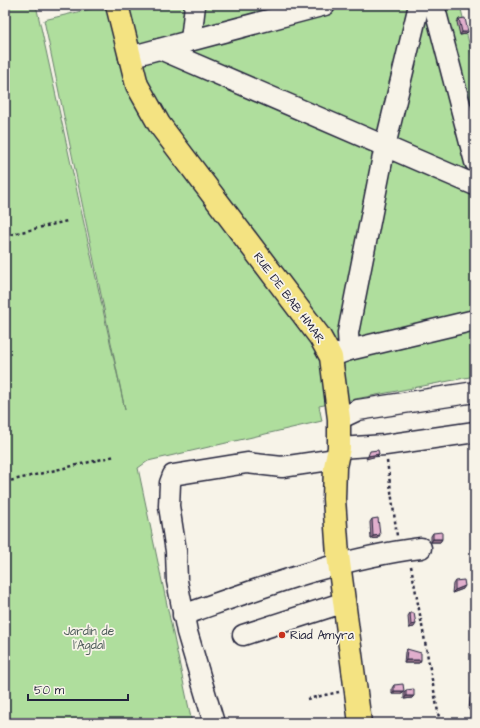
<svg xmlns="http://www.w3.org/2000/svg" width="480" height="728" font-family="'Architects Daughter',sans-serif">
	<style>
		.green { fill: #afde9d; stroke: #68806c }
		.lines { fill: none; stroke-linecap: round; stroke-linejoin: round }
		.minor-casing { stroke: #22223b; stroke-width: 23 }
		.major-casing { stroke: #22223b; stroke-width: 25 }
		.path { stroke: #22223b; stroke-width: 2.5; stroke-dasharray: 3 3; stroke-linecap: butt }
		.minor { stroke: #f7f3e8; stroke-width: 20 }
		.major { stroke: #f4e382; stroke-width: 22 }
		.wall { fill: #c296b0; stroke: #22223b }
		.shaded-wall { fill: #9e7a90; stroke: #22223b }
		.building { fill: #e1afcd; stroke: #22223b }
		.poi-dot { fill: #c8321e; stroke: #f7f3e8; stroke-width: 1.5 }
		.labels { text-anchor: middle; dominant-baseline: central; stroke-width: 3.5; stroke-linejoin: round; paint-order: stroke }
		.street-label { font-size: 12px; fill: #22223b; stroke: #f7f3e8 }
		.park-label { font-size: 12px; fill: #4c5a58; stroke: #f7f3e8 }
		.poi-label { font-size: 12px; fill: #22223b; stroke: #f7f3e8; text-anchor: start }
	</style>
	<rect width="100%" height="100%" fill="#f7f3e8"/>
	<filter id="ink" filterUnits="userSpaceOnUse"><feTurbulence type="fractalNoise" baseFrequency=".025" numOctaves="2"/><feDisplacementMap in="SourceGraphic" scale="8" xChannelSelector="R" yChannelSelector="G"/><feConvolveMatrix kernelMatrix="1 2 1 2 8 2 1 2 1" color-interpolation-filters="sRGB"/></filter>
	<g filter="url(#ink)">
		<polygon class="green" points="5,5 36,5 125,410 44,20 107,5 460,5 475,69 475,376 319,406 322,421 148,461 138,468 192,723 5,723"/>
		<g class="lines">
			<defs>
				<g id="minor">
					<polyline points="434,5 475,162"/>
					<polyline points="191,40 195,5"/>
					<polyline points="160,49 475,185"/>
					<polyline points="129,57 325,5"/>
					<polyline points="349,350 348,333 385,146 419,5"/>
					<polyline points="338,354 349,350 475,320"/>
					<polyline points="339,419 358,410 475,392"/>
					<polyline points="339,448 385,445 475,432"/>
					<path d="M183,615C261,588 339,558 421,548"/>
					<polyline points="243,635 345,602"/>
					<polyline points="214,723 187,632 177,581 176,551 169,506 170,483 173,475 247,463 282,467 336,459"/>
				</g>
				<polyline id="major" points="117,5 137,85 159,124 320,337 331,357 339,419 339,448 335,467 334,499 338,555 360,723"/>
			</defs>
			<use href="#minor" class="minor-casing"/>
			<use href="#major" class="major-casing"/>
			<g class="path">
				<polyline points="5,236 67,221"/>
				<polyline points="387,461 397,536"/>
				<polyline points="5,482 115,456"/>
				<polyline points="411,566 440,723"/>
				<polyline points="307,699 339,692"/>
			</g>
			<use href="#minor" class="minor"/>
			<use href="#major" class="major"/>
		</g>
		<g class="wall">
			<polygon points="471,5 475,5 475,13 473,14"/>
			<polygon points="459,19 466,34 460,35 457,22"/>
			<polygon points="372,519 378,538 371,539 370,522"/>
			<polygon points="433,533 442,539 440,542 431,542 431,536"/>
			<polygon points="475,543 475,569 471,548"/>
			<polygon points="455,581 463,589 452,593 453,584"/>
			<polygon points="410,613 414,627 409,628 408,616"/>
			<polygon points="407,649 421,660 419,663 404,663 405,652"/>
			<polygon points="394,685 404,691 402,694 392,694 392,688"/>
			<polygon points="406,690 412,698 404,699 404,693"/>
			<polygon points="475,694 475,710 469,710 470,698 472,695"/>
		</g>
		<g class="shaded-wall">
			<polygon points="462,32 468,32 466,34 460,35"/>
			<polygon points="379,454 377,456 366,459 368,456"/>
			<polygon points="380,535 378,538 371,539 373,536"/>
			<polygon points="433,539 442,539 440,542 431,542"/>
			<polygon points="465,586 463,589 452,593 455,590"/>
			<polygon points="416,624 414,627 409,628 411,625"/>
			<polygon points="406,660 421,660 419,663 404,663"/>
			<polygon points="394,691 404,691 402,694 392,694"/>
			<polygon points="406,696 414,696 412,698 404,699"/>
			<polygon points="471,707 475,707 475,710 469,710"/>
		</g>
		<g class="building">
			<polygon points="465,18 468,32 462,32 459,19"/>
			<polygon points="378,450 379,454 368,456 370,451"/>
			<polygon points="378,518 380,535 373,536 372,519"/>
			<polygon points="442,532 442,539 433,539 433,533"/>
			<polygon points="464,580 465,586 455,590 455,581"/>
			<polygon points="410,613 414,613 416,624 411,625"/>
			<polygon points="407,649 421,653 421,660 406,660"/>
			<polygon points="403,684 404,691 394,691 394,685"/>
			<polygon points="414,689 414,696 406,696 406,690"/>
			<polygon points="475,694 475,707 471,707 472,695"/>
			<polygon points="414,719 414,723 397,723 397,720"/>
		</g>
	</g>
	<circle class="poi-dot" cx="282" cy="635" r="4"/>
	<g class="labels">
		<g class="street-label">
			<text transform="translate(289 298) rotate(53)">RUE DE BAB HMAR</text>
		</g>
		<g class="park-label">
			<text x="89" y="631">Jardin de<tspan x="89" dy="14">l'Agdal</tspan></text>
		</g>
		<g class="poi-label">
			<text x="290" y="635">Riad Amyra</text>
		</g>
	</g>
	<rect width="480" height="728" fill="none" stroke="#f7f3e8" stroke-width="20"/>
	<rect x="10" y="10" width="460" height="708" fill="none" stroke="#22223b" stroke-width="1.5" filter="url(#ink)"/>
	<path d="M28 694v6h100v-6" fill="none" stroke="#22223b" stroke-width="2"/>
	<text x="34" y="694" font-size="12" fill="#22223b" stroke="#f7f3e8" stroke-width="3" paint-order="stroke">50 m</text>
</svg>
